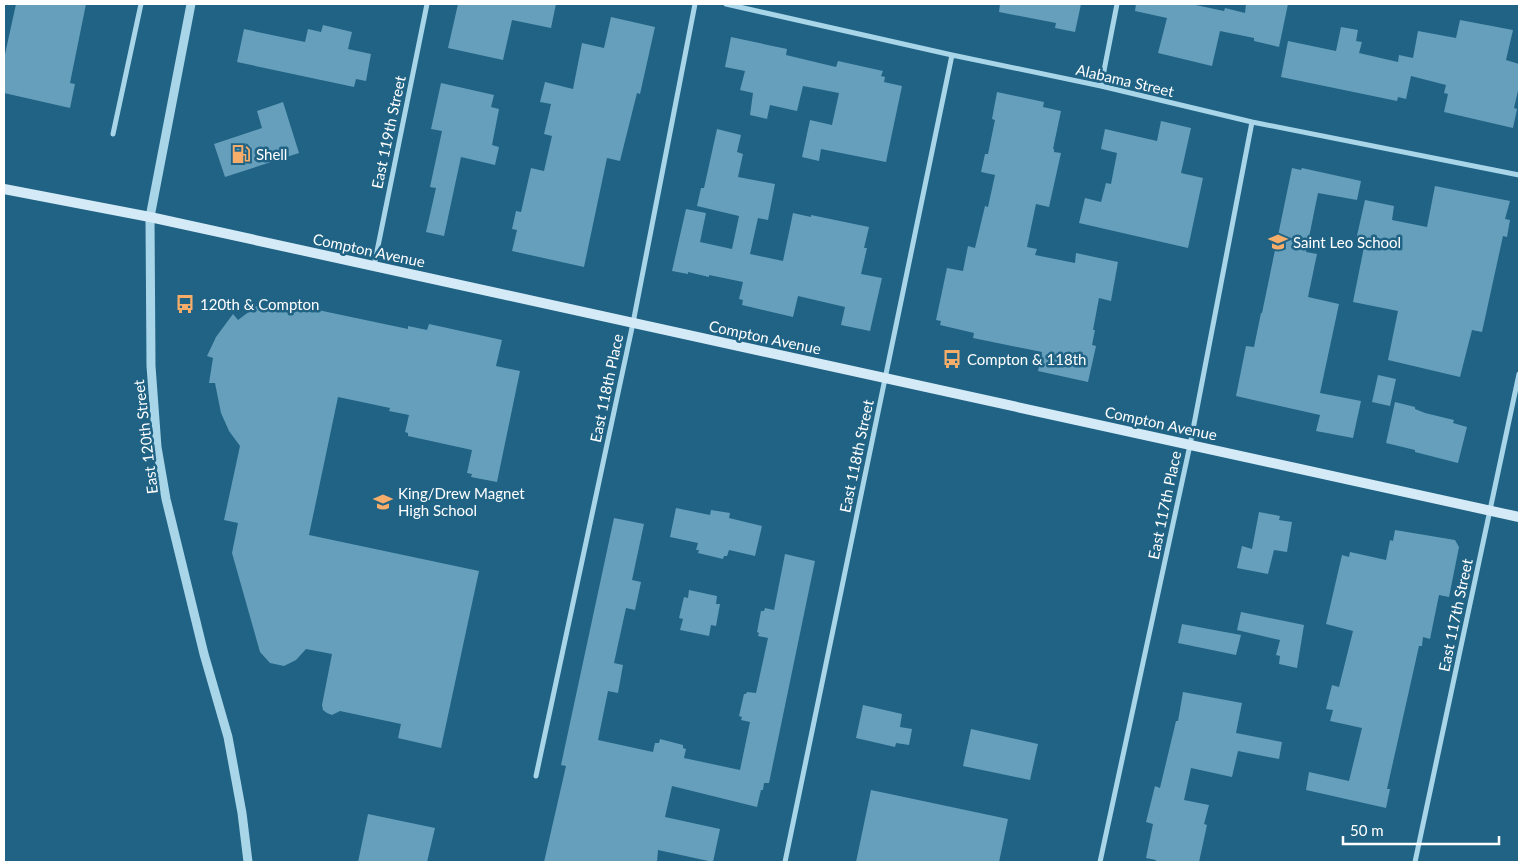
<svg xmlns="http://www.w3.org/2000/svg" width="1523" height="866" font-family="Lato,sans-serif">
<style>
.building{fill:#669fbb}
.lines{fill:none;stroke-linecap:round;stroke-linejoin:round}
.minor{stroke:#a9d5e9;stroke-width:5}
.tertiary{stroke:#a9d5e9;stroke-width:9}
.secondary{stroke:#d4ebf7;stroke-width:10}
.labels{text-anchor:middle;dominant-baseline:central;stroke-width:5;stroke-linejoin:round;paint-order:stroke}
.street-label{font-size:15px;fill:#fff;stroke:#206385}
.poi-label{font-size:15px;fill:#fff;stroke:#206385;text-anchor:start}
</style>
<rect width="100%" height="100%" fill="#206385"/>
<path class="building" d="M16,4H86L70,83L75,84L70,108L4,93V59Z
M458,4H556L551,28L512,20L503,60L448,48Z
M1000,4H1081L1075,32L1055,28L1056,23L999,12Z
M1136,4H1191L1224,11L1225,8L1245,13L1246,4H1288L1279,47L1254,41V38L1220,31L1212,66L1158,53L1167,18L1135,11Z
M611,17L655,27L640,94L637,93L620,161L607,158L584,267L512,251L517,230L512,229L516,211L521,212L531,168L544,171L552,136L544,134L551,104L540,102L545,82L573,89L582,43L604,48Z
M1460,20L1513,30L1506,60L1519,64V86L1514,108L1517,109L1513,128L1444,112L1448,94L1444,93L1446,85L1411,76L1406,99L1398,97L1397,101L1281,77L1288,41L1336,51L1341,27L1358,30L1356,41L1362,42L1359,53L1398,62L1399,55L1413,58L1418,31L1456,38Z
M323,25L352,32L348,49L371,54L366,81L356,79L354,87L237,62L244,29L305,42L308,29L321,32Z
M731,37L787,49L786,55L836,67L838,61L883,71L881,76L885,77L884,82L902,86L886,162L821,149L819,161L802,157L810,120L832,125L839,93L803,86L797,111L770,105L767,119L750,115L753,93L740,90L745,71L725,67Z
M441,83L494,95L491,107L499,109L492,145L499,147L495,165L461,157L444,236L426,232L436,188L430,187L442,131L431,129Z
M997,92L1044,102L1043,107L1061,111L1053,149H1054V152L1061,153L1049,207L1036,204L1027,247L1037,249L1035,255L1075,263L1076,253L1118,262L1111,301L1099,298L1093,330H1095L1092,345L1096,346L1088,382L1038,371L1042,352L973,338L974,333L940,325L941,321L936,320L947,268L963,271L968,246L975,248L985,206L988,207L995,175L981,172L985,154H988L995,120L992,119Z
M283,102L299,153L225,177L214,144L262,128L257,111Z
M1161,121L1191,128L1181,173L1203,178L1188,248L1079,223L1085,198L1101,202L1106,183L1111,184L1117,153L1101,149L1105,129L1157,141Z
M717,129L741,135L737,152L743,154L738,177L775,184L768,220L758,218L750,254L783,261L793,213L811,217V215L869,227L864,248H867L861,274L882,278L870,331L841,325L845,307L798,296L793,317L742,305L743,300L739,299L743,282L709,275V277L688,272V274L672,271L686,209L706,213L700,242L732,249L739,216L697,206L701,188H704Z
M1292,168L1301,170L1302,168L1361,181L1357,200L1318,193L1306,252L1317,254L1308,297L1339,304L1320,393L1361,401L1353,438L1316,431L1320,415L1236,396L1246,346L1254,347L1261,313H1262Z
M1435,186L1510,201L1505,219L1510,220L1507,237L1503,236L1482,332L1472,330L1460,377L1388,360L1398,311L1353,302L1365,242L1356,240L1365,200L1394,206L1392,220L1427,227Z
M299,301L319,304L318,310L408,329V326L427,330L429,324L502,340L496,366L520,371L497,482L471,477L472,474L467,473L472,450L408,436V433L405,432L409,415L389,411L390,408L338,397L309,535L479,571L441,748L398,738L401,724L340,711L332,715L327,713L323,710L322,705L332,654L306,649L296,660L284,666L270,663L260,652L232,553L238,523L224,520L240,446L229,431L221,413L215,383H209L213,358L207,356L216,337L233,314L238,320L258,305L261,310L279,304Z
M1378,375L1396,379L1390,406L1372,402Z
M1395,402L1415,407V409L1425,413L1454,420L1453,423L1467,427L1458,463L1415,452V450L1386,443Z
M676,508L710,515L711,510L730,513L729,518L762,526L755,556L729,550L727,556H724L723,559L698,553L699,550H696L698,543L670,537Z
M1259,512L1280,516L1279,520L1292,522L1287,552L1274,550L1268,574L1237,568L1242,546L1252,549Z
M614,518L644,524L632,580L641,582L635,610L626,608L614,663L623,665L618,693L608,691L598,740L653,752L655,743H659L660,739L683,745V748L686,749L684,758L740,770L750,722L741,720L742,717L739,716L744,694H746L747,692L756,693L768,638L758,636L759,633L757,632L761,611H764L765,608L774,610L785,554L815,561L769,783H764L763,790H761L757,807L672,786L665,817L720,829L713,862L658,850L657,862H544L566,766L561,765Z
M1395,530L1455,540L1459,547L1449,597L1439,595L1430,639L1423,637L1422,646H1419L1387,789H1390L1386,808L1306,790L1309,772L1349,781L1362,728L1330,721L1333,710L1326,709L1332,685L1339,687L1353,631L1326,624L1342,555L1349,557L1350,552L1386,560L1390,540L1393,541Z
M689,590L717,596L716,604H720L716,626L711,625L709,636L680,630L683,619L679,618L684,597L688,598Z
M1241,612L1304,625L1297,668L1279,664L1280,656L1276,655L1280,640L1237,630Z
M1182,624L1241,635L1236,655L1178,643Z
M1183,692L1242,703L1236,733L1282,742L1279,759L1238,751L1232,777L1191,768L1184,800L1209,805L1204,824L1207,825L1199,862H1155L1156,860L1146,858L1153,824L1146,822L1155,786L1160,788L1176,721H1178Z
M863,705L902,714L900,727L912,729L909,745L896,743L895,747L856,738Z
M971,729L1038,744L1030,780L963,766Z
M871,790L1008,819L999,862H856Z
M368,814L435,828L427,862H358Z"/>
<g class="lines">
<path class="minor" d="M726,4L952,55L1101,86L1252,122L1519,175
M1101,86L1117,4
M113,134L141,4
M374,266L427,4
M536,776L633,323L695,4
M785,862L952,55
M1100,862L1190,445L1252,122
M1415,862L1519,374"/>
<path class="tertiary" d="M191,4L150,217L151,366L157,447L166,499L204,654L228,737L242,813L248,862"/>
<path class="secondary" d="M4,189L150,217L1519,517"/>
</g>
<defs>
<g id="fuel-bare" transform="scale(1.5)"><path d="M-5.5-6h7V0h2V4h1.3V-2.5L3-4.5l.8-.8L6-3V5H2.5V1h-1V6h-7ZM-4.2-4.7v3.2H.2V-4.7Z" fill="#f7ad6a" stroke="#206385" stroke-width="2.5" paint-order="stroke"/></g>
<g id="school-bare" transform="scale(1.5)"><path d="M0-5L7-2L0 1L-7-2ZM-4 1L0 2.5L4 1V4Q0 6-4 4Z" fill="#f7ad6a" stroke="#206385" stroke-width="2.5" paint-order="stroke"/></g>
<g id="bus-bare" transform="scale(1.5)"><path d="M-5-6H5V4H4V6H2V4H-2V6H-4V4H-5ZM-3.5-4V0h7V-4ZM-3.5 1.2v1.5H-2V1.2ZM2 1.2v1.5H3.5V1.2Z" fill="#f7ad6a" stroke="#206385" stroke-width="2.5" paint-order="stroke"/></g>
</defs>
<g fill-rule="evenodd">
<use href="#fuel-bare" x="241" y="154"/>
<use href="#school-bare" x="1278" y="242"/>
<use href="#bus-bare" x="185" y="304"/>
<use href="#bus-bare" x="952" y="359"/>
<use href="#school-bare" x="383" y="502"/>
</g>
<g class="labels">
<g class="street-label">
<text transform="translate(1125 80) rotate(13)">Alabama Street</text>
<text transform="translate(388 132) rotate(-78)">East 119th Street</text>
<text transform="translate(369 250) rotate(12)">Compton Avenue</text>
<text transform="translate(765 337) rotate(12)">Compton Avenue</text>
<text transform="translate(606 388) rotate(-78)">East 118th Place</text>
<text transform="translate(1161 423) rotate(12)">Compton Avenue</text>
<text transform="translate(145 437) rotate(-97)">East 120th Street</text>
<text transform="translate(856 456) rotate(-78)">East 118th Street</text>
<text transform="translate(1164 505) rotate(-78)">East 117th Place</text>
<text transform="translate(1455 615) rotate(-78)">East 117th Street</text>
</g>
<g class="poi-label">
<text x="256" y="154">Shell</text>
<text x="1293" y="242">Saint Leo School</text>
<text x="200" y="304">120th &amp; Compton</text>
<text x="967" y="359">Compton &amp; 118th</text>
<text x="398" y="493">King/Drew Magnet<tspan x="398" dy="17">High School</tspan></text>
</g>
</g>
<rect width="1523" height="866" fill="none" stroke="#ffffff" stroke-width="10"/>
<path d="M1343 836v8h156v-8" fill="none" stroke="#ffffff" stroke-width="2.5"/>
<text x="1350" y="836" font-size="15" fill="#ffffff" stroke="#206385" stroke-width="4" paint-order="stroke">50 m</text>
</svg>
